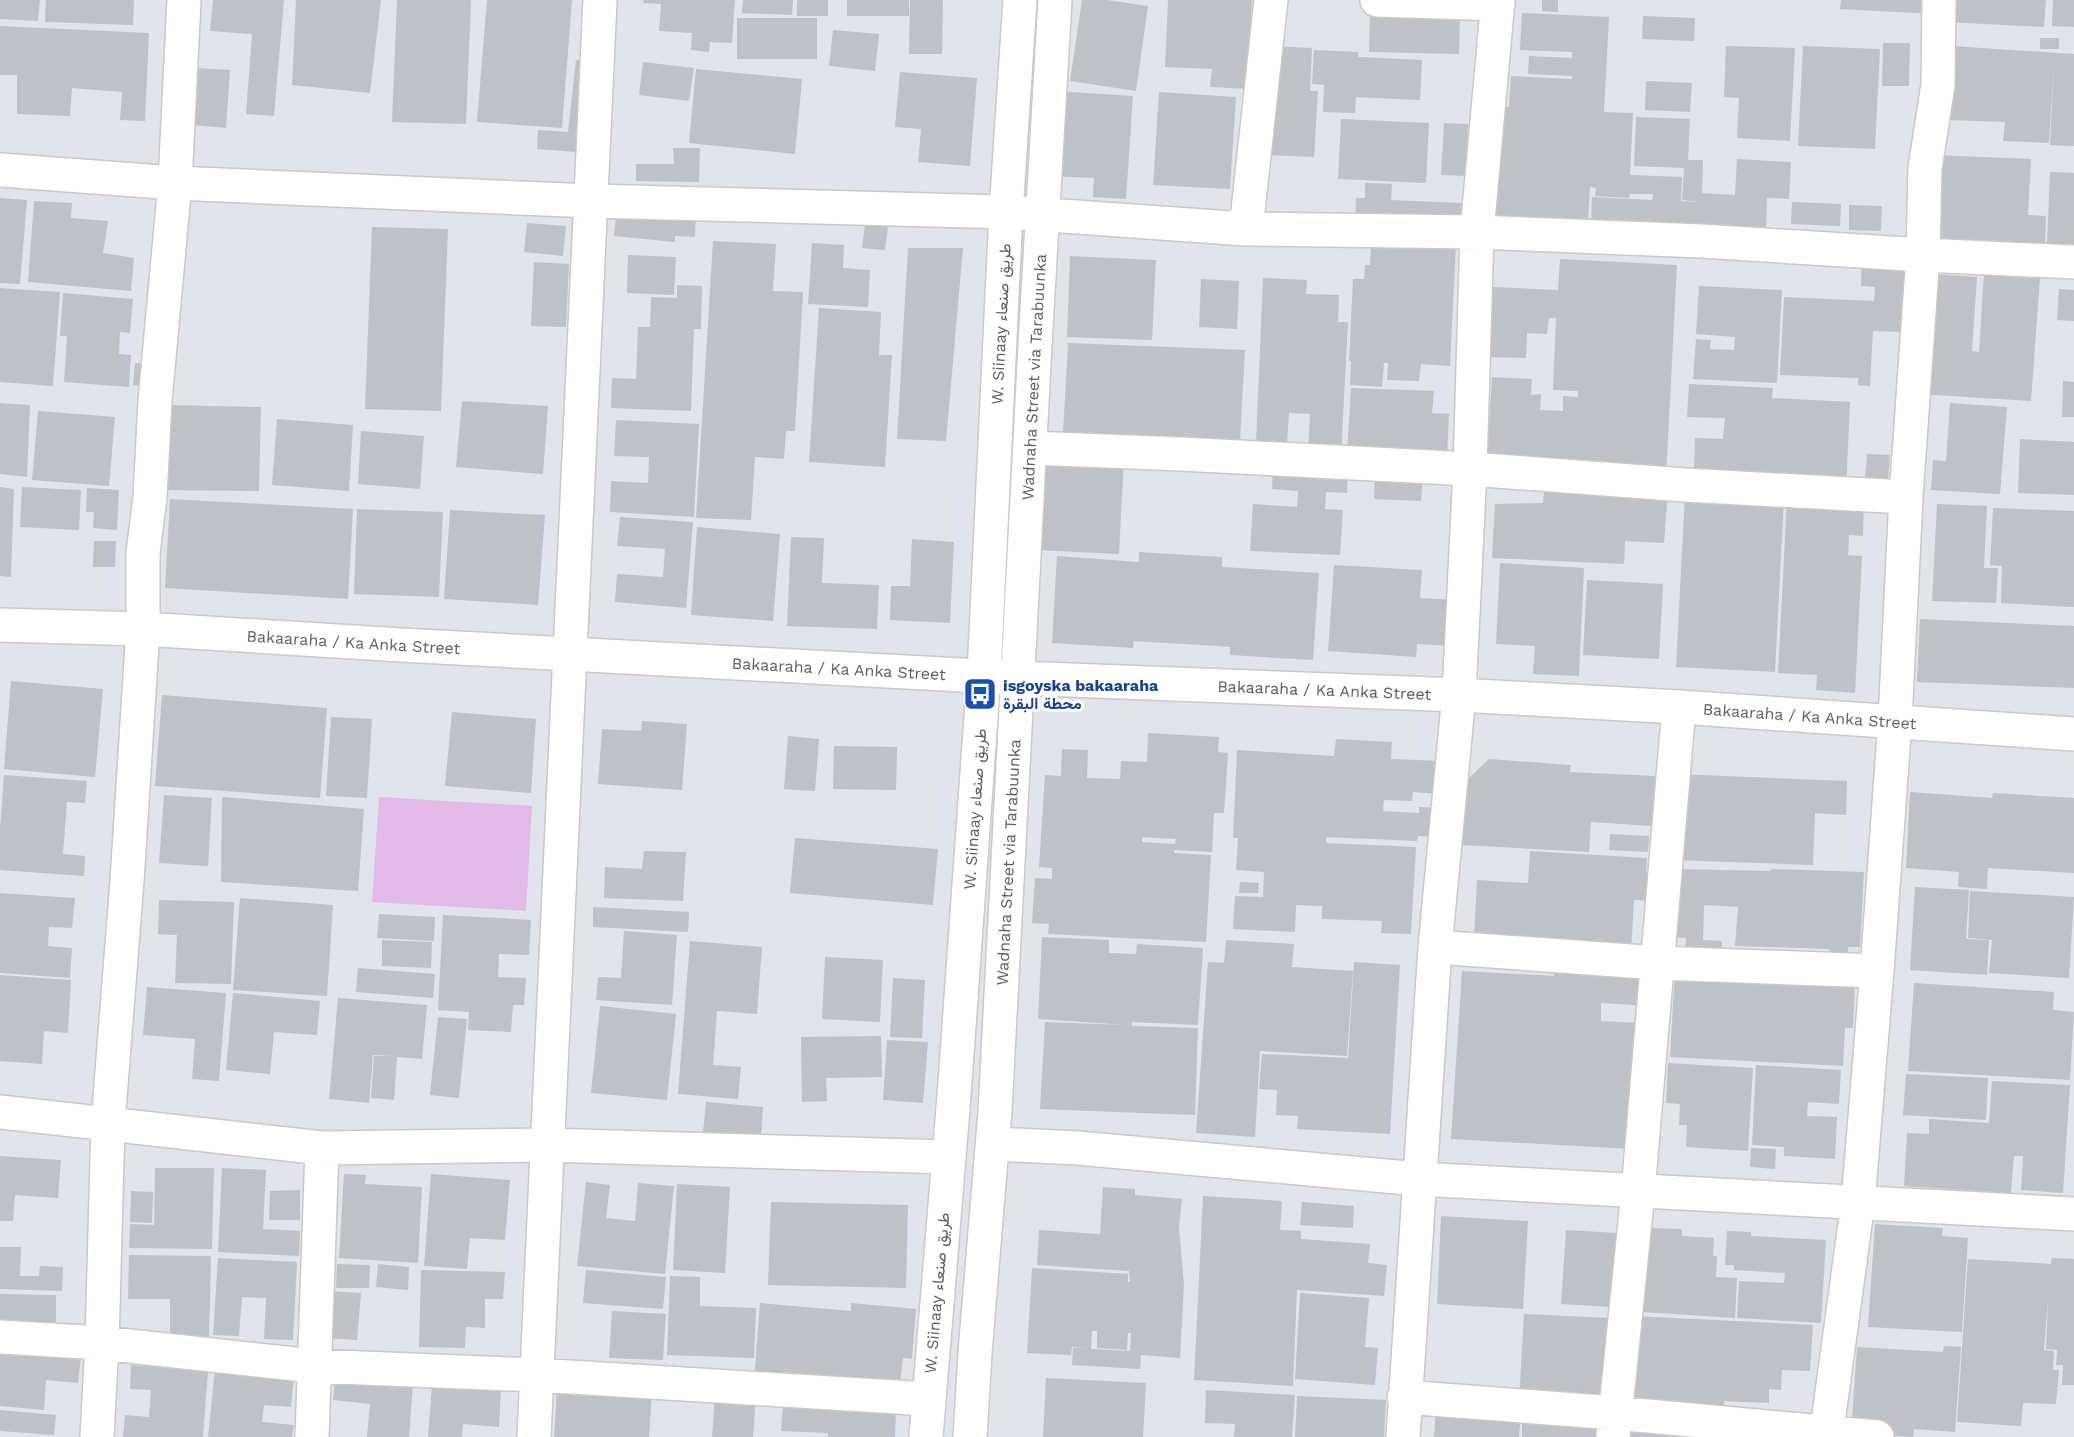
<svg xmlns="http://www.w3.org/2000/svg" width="2074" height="1437" font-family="'Work Sans',Vazirmatn,sans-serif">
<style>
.green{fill:#e2bae7}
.building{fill:#bdc1c8;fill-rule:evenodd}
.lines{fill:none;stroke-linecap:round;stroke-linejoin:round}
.street-casing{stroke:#ccc8c4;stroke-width:36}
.secondary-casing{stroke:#cec9c4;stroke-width:36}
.street{stroke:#fff;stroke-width:33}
.secondary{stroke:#fff;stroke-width:33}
.labels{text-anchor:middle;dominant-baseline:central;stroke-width:6;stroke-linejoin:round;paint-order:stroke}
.street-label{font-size:16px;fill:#625d59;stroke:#fff}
.transit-label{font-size:16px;font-weight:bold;fill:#164399;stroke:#fff;text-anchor:start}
</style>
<rect width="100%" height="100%" fill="#e0e4ed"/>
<path class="green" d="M379,797L532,806L526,911L372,902Z"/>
<path class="building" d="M0,0H40L38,21L0,19Z
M46,0H134L133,25L45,22Z
M213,0H284L274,116L246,114L252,34L210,31Z
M296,0H381L370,93L292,85Z
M397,0H471L466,124L392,122Z
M487,0H572L562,128L477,122Z
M644,0H735L732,43L710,42L709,52L691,50L692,33L659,31L661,4L643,3Z
M743,0H793L792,15L742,13Z
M797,0H828V16H797Z
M847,0H909V16H847Z
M910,0H943L942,54H909Z
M1082,0H1107L1148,6L1136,91L1070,81Z
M1168,0H1252L1248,89L1210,87L1212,69L1165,67Z
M1542,0H1558V12L1542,11Z
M1841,0H1934L1933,14L1840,9Z
M1946,0H2046L2044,27L1945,22Z
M2053,0H2074V27L2052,26Z
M1370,12L1460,14L1459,54L1369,52Z
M1522,13L1609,17L1604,112L1633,113L1630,175L1682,177L1681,201L1702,202L1682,200L1684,168L1634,166L1636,117L1690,119L1688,160H1703L1702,193L1735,195L1737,159L1791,162L1789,199L1767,198L1766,229L1591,225L1592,197L1652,200L1653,194H1630L1629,198L1595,196L1596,188L1590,187L1588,223L1486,219L1492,106L1509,107L1511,76L1572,79V76L1528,74L1529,56L1572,58V52L1520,50Z
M1643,16L1695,18L1694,41L1642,39Z
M737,18H817V59H737Z
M0,26L149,33L145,121L120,120L122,92L72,88L70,116L17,114V75H0Z
M833,30L879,34L875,71L829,66Z
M2040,38H2059V49H2040Z
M1883,43H1910L1909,86H1882Z
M1272,46L1312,48L1310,91H1318L1314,157L1266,155Z
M1726,46L1795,48L1790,141L1737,138L1739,98L1724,97Z
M1803,46L1880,49L1875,149L1798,146Z
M1952,46L2074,54V146L2050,145L2054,62L2049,143L2003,141L2005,122L1948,120Z
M1314,50L1358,52V57L1422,60L1420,100L1356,97L1355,113L1323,112L1324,85L1312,84Z
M576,60L597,62L588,153L537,149L538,130L568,132Z
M643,62L694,68L689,101L639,95Z
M197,68L230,70L226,128L192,125Z
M696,69L802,79L795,154L689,143Z
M900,72L977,78L970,166L918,162L921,129L895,127Z
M1646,81L1692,83L1690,112L1645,110Z
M1055,91L1133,96L1126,199L1093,197L1094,178L1050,176Z
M1159,92L1236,97L1230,189L1153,185Z
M1341,119L1429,123L1426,183L1338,179Z
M1444,123L1468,124L1466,176L1441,175Z
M673,148H700L699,182L636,181V164H674Z
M1935,155L2031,159L2028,215L2046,216L2045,244L1931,239Z
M2050,172L2074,173V246L2047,245Z
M1365,183L1392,184L1391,200L1462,203L1460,229L1355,224L1356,198H1365Z
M0,198L27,200L20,284L0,283Z
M34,201L72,203L71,218L108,221L103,253L134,258L131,291L28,282Z
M1792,202L1841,204L1840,226L1791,224Z
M1849,205L1882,206L1881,231L1849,230Z
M617,208L696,214L695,237L675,236V242L614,236Z
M527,223L566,226L563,256L524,252Z
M865,224L888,227L885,250L862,248Z
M372,227L448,229L441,411L365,409Z
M1371,240L1456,244L1450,366L1421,364L1419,381L1387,380L1388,363H1384L1382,387L1350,385L1351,361H1349L1353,279H1364L1365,265H1370Z
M713,241L776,244L773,291L803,292L795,431H786L784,459L755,457L751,520L696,518Z
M812,243L844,245L843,268L870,270L868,307L808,304Z
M908,248H963L946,441L897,439Z
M628,255L676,257L674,295L627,293Z
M1070,256L1156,260L1152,340L1067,337Z
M1560,259L1677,265L1666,478L1487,461L1492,377L1532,379L1531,395L1541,394L1540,410L1563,411V396L1578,397V391L1553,390L1556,318H1549L1547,334L1527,333L1526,358L1489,357L1493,287L1558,290Z
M1862,259L1905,261L1901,332L1873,331L1870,386L1858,385V378L1780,375L1784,297L1874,301L1875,287L1861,286Z
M534,262L569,264L566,327L531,326Z
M1928,274L1977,277L1972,351L1979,352L1984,274L2040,278L2031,401L1920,394Z
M1263,278L1307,280L1306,294L1339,295L1338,322H1348L1341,456L1308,455L1310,414L1289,413L1287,444L1256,443Z
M1201,279L1239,281L1237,329L1199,327Z
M677,285L702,286L701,329H694L691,411L611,408L612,378L636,379L638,327H650L651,297L677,298Z
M1699,286L1782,290L1777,383L1693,379L1696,339L1711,340L1710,349L1734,350L1735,337L1696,334Z
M0,288L60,292L53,386L0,382Z
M2059,289L2074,290V321L2057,320Z
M63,293L133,299L130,333L120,332L119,354L131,355L129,387L64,382L67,336H60Z
M819,308L881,312L879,355H892L885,467L809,462Z
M1068,343L1245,350L1240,441L1063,433Z
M135,363L151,364L149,386L133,385Z
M2063,381L2074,382V417H2062Z
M1689,384L1773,388L1772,398L1850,402L1846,491L1694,469L1695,438L1723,439L1725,418L1687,417Z
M1351,388L1434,391L1432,413L1449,414L1447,458L1347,453Z
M462,401L548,406L543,474L456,467Z
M0,403L30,405L27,477L0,474Z
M1950,403L2007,407L2000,494L1931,490L1933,460L1946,461Z
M168,405L261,407L259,491L165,490Z
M38,411L115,417L109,486L32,480Z
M277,419L353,425L349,491L272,485Z
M616,420L699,424L694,517L610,512L611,481L648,483L649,457L614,456Z
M361,431L424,436L420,489L358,484Z
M2020,439L2074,442V495L2018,493Z
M1042,454L1124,458L1119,554L1036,550Z
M1867,454L1890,455L1888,480L1865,479Z
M1273,468L1348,472L1347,493L1326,492L1325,509L1343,510L1340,555L1250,551L1253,504L1297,507L1298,491L1272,489Z
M1375,472L1423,474L1421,501L1374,499Z
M1545,481L1668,488L1664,543L1625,541L1624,564L1492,558L1495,504L1543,503Z
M0,487L14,489L11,577L0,576Z
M22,487L81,490L79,530L20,527Z
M87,488L119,490L117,530L93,528L94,512H86Z
M1685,494L1784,499L1775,672L1676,667Z
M170,499L353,509L348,599L165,588Z
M1787,499L1864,502L1863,536L1849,535L1848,555L1862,556L1855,693L1816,690L1817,675L1778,673Z
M1937,504L1987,506L1984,568H1998L1996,603L1932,601Z
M1993,508L2074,511V607L2001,603L2002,566L1990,565Z
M357,509L443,512L439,597L354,594Z
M450,510L545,515L538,605L444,599Z
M620,517L693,522L686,608L615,602L617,574L663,577L665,549L617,546Z
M697,527L780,534L773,621L691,615Z
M791,537L824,538L822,583L879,585L877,629L787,626Z
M912,539L954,542L950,623L890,620L891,586H910Z
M94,541H116L115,567H93Z
M1139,552L1222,557V567L1319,573L1313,660L1230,655V647L1217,646L1134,641L1133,648L1052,643L1057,556L1139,562Z
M1500,563L1584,568L1579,676L1533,674L1535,646L1496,644Z
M1334,565L1422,570L1420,598L1454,600L1451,646L1417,644L1416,657L1328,651Z
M1587,580L1663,584L1659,659L1583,655Z
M1920,619L2074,626V688L1917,682Z
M11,681L103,689L95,777L4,769Z
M162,695L327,708L320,798L155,786Z
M452,712L536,719L531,793L445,786Z
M331,717L372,719L367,798L326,796Z
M642,721L687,724L682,790L598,784L602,729L641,731Z
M1148,733L1219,737L1218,752L1228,753L1224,813H1214L1212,852L1174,850V853L1211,855L1206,942L1048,934L1049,924L1032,923L1035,878L1052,879V868L1039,867L1045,775L1061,776L1062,749L1088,750L1087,778L1120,779L1121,761L1147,762ZM1142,837L1176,839L1175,844L1142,842Z
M788,736L819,739L815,791L784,789Z
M1336,739L1392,742L1391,759L1442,761L1440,794L1413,792L1412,801L1384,800L1383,811L1419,813V807L1442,808L1440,837L1418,836L1417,841L1326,837V843L1416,847L1411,934L1381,933L1382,921L1322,919V906L1296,905L1295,932L1233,929L1235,896L1263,897L1264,872L1236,870L1238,838H1233L1237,750L1334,756Z
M834,746L897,747L896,790L833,789Z
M1489,759L1571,765L1570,772L1655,776L1652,826L1591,822L1589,852L1462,845L1469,778Z
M1677,774L1847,781L1846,815L1815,813L1813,865L1673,860Z
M4,775L87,781L85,803L67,802L63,854L85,856L84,876L0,870V829Z
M1910,792L1992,798L1993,793L2074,798V873L1988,868L1987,889L1958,887L1959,872L1906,868Z
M164,795L212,798L208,866L159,863Z
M222,797L364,809L358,891L221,882Z
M1610,834L1649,836L1648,852L1609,850Z
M795,838L938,849L933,905L790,893Z
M644,851L686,852L683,901L604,898L605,867L642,869Z
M1530,851L1647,858L1646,872L1660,873L1659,901L1634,900L1631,953L1562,950V939L1474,935L1477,880L1528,883Z
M1670,869L1771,871V869L1864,872L1860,947H1848V956L1829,955V949L1735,946L1738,907L1704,905L1703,940L1722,941L1721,959L1685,958L1686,938L1666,937Z
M1240,882L1259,883L1258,893H1239Z
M1915,887L1969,890L1966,939L1989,940L1987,975L1910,970Z
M1970,891L2074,897L2069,978L1989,973L1992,940L1968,938Z
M0,893L75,898L72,928L49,927L48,946L72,948L70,978L0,973Z
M240,898L333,905L327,996L233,990Z
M159,900L234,902L231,984L175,983L177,935L158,934Z
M593,907L689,912L688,932L593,927Z
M379,914L435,917L434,941L377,938Z
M443,915L531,920L529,955L499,954L498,977L526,978L524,1005H513L511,1032L468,1030L469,1012L438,1010Z
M624,931L677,935L672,1005L596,1000L598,977L621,978Z
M1042,937L1109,940V953L1136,954L1137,944L1203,948L1198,1025L1132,1022V1026L1198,1028L1195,1115L1040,1109L1045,1022L1127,1025L1038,1019Z
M382,940L432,942L431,968L382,966Z
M1226,940L1294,944L1292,967L1353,971L1347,1056L1260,1051L1255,1137L1196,1133L1208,962L1224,963Z
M690,941L762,947L757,1014L717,1011L713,1065L741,1067L738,1099L678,1094Z
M825,957L883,960L880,1022L822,1019Z
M1354,962L1400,965L1390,1134L1297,1129L1298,1116L1276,1115L1277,1090L1259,1089L1262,1054L1348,1058Z
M1555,963L1651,967L1648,1006L1601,1003V1021L1637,1023L1631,1149L1451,1139L1462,971L1554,976Z
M358,968L435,974L433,998L356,992Z
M1675,970L1855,980L1853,1028H1845L1843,1066L1670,1057Z
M0,975L71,980L68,1033L44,1031L42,1064L0,1061Z
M893,978L925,980L922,1038L890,1037Z
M1914,983L2054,992L2053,1010L2074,1012L2070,1080L1908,1071Z
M147,987L226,993L219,1081L192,1079L195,1039L143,1035Z
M233,993L320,1001L317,1035L274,1032L270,1074L226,1070Z
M338,998L427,1005L422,1059L397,1057L394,1100L371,1098L374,1056H392L373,1055L369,1103L329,1099Z
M600,1006L676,1014L667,1100L591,1093Z
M438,1017L467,1019L459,1098L430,1095Z
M881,1036L882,1077L826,1078L827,1101L802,1102L801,1037Z
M887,1040L928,1042L923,1103L883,1100Z
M1668,1063L1753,1068L1748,1151L1686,1147L1687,1125H1679L1680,1104L1666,1103Z
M1756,1065L1841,1070L1839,1104L1808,1102L1807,1116L1837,1117L1835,1159L1784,1156V1147L1752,1145Z
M1906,1074L1988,1078L1986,1120L1903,1115Z
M1992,1081L2070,1085L2063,1193L2021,1190L2023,1156H2014L2011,1193L1904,1186L1907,1133L1929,1134V1119L1989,1123Z
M706,1102L763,1107L761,1138L703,1133Z
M1751,1148L1776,1149L1775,1169L1750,1167Z
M0,1156L61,1160L58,1198L15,1195L13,1221H0Z
M155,1168H214L212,1249L129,1248L130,1224L154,1225Z
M222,1168L266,1170L263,1229L300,1231L299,1256L218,1252Z
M344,1174L366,1175L365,1184L422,1187L418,1263L339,1258Z
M431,1174L510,1180L505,1240L470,1238L467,1269L424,1266Z
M586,1182L610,1185L606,1218L635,1221L638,1183L674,1186L665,1274L577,1266Z
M677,1184L730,1187L725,1273L673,1270Z
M1103,1187L1135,1189V1195L1182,1199L1179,1227L1184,1285L1180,1358L1141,1355L1140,1369L1072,1365L1073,1348H1086L1072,1347L1071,1355L1027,1353L1032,1268L1128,1274V1282H1130L1129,1271L1037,1265L1039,1230L1100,1234ZM1092,1331H1097V1348L1127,1350L1128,1333H1131L1130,1351L1091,1349Z
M300,1190V1220H269L270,1191Z
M131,1191L153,1192L152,1223L130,1222Z
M1203,1196L1282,1201L1280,1230L1301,1231V1239L1370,1244L1368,1263L1387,1265L1384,1296L1297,1290L1293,1386L1194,1380Z
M771,1202L908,1205L906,1288L768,1285Z
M1302,1202L1354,1206L1353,1228L1300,1225Z
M1441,1216L1528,1221L1523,1309L1437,1304Z
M1875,1224L1943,1228L1942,1236L1968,1238L1962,1332L1868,1327Z
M1647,1228L1682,1229V1236L1714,1238L1713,1256H1717L1716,1277L1737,1278L1735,1318L1642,1312Z
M1566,1230L1617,1233L1612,1307L1561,1304Z
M1727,1231L1751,1232V1236L1826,1240L1821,1323L1737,1318L1739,1281L1784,1283L1785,1273L1734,1270V1265H1725Z
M0,1247H21L20,1276H39L40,1266L63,1267L62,1291L0,1289Z
M129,1255L211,1256L209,1338L170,1337V1299H128Z
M218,1258L297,1262L293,1340L264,1339L266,1298L242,1297L239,1336L213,1335Z
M2052,1258L2074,1259V1385H2062L2063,1365H2056L2057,1350L2046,1349L2048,1299L2044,1350L2054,1351L2053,1370H2059L2056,1404L2023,1403L2021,1426L1957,1422L1968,1259L2051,1264Z
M337,1264L370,1265L369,1288H336Z
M378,1264L409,1267L408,1290L376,1287Z
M421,1270L505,1272L503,1299H485V1328L466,1327L465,1348L419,1347Z
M586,1270L666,1277L663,1309L583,1303Z
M670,1276L700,1277V1306L756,1308L754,1358L667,1355Z
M329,1291L361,1293L357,1340L325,1338Z
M1300,1293L1369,1298L1365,1347L1378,1348L1375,1385L1295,1379Z
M0,1294L56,1295V1324H0Z
M760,1303L851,1311V1303L916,1309L912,1359L903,1358L900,1385L754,1381Z
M612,1311L666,1314L663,1360L609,1358Z
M1524,1314L1610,1318L1605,1407L1519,1401Z
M1634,1316L1813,1325L1810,1371L1782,1370L1781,1390L1769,1389V1403L1724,1401L1723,1415L1629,1410Z
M1944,1346L1961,1347L1955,1432L1914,1429L1913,1437L1851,1433L1857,1347L1943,1352Z
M0,1349L81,1355L78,1383L46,1380L44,1410L0,1406Z
M131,1365L208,1371L203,1437H123L125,1415L149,1417L151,1390L130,1389Z
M215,1369L294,1377L291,1407L264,1405L262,1422L294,1425L292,1437H208Z
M1046,1378L1146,1383L1143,1437H1043Z
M335,1379L413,1385L409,1437H367L370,1404L333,1400Z
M432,1385L501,1389L499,1427L463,1424L462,1437H428Z
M557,1388L652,1392L649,1437H554Z
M1206,1390L1295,1395L1292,1437H1234L1235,1424L1205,1423Z
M715,1393L756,1396L753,1437H712Z
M1297,1396L1386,1400L1384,1437H1295Z
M783,1405L896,1411L895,1437H828V1433L781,1431Z
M1436,1409L1521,1413L1519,1437H1434Z
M0,1410L56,1415L54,1435L0,1431Z
M1522,1420L1611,1425L1610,1437H1522Z
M1619,1427L1701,1437H1619Z"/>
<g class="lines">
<g class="street-casing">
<path id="street" d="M1377,0L1498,4
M0,170L175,183L591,201L1006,212L1246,229L1477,232L1701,241L1923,255L2074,262
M1246,229L1271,0
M1030,448L1181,454L1470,469L1685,485L1906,497
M1435,947L1658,963L1877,971
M0,1112L322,1148L547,1145L949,1157
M993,1144L1078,1148L1419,1179L2074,1214
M0,1337L102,1343L313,1366L537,1375L928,1399
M1404,1397L1615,1413L1877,1437
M97,1437L102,1343L108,1123L127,881L143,629V553L150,497L155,401L175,183L184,0
M312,1437L322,1148
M534,1437L600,0
M1403,1437L1435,947L1459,695L1470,469L1477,232L1498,0
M1613,1437L1638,1192L1679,707
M1826,1437L1858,1202L1877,971L1895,721L1906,497L1923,255L1925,168L1938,85L1939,0"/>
</g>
<g class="secondary-casing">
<g id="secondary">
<path id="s1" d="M0,625L143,629L401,645L1018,678L1459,695L1679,707L2074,734"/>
<path d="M926,1437L954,1096L984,675L1006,212L1020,0"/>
<path id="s2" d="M970,1437L975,1353L995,1111L1035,345L1055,0"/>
</g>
</g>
<use href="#street" class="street"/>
<use href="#secondary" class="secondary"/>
</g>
<defs>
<g id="bus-square" transform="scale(1.725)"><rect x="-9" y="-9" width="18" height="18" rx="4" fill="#1a4fb4" stroke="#fff"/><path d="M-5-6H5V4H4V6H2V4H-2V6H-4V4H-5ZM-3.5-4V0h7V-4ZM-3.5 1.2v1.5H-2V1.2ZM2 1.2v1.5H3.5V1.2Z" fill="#fff"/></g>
</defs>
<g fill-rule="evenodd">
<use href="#bus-square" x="980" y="694"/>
</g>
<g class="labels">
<g class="street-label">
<text transform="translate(1001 324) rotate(-87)">W. Siinaay طريق صنعاء</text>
<text stroke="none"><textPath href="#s2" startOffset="1062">Wadnaha Street via Tarabuunka</textPath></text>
<text stroke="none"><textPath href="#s1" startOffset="354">Bakaaraha / Ka Anka Street</textPath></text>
<text stroke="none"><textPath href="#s1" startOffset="840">Bakaaraha / Ka Anka Street</textPath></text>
<text stroke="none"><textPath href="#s1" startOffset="1326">Bakaaraha / Ka Anka Street</textPath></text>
<text stroke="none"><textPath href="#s1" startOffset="1812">Bakaaraha / Ka Anka Street</textPath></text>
<text transform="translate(975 809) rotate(-86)">W. Siinaay طريق صنعاء</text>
<text stroke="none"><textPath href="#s2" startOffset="576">Wadnaha Street via Tarabuunka</textPath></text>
<text transform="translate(937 1293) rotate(-85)">W. Siinaay طريق صنعاء</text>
</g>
<g class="transit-label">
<text x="1003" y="685">isgoyska bakaaraha<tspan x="1003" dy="18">محطة البقرة</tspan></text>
</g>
</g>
</svg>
